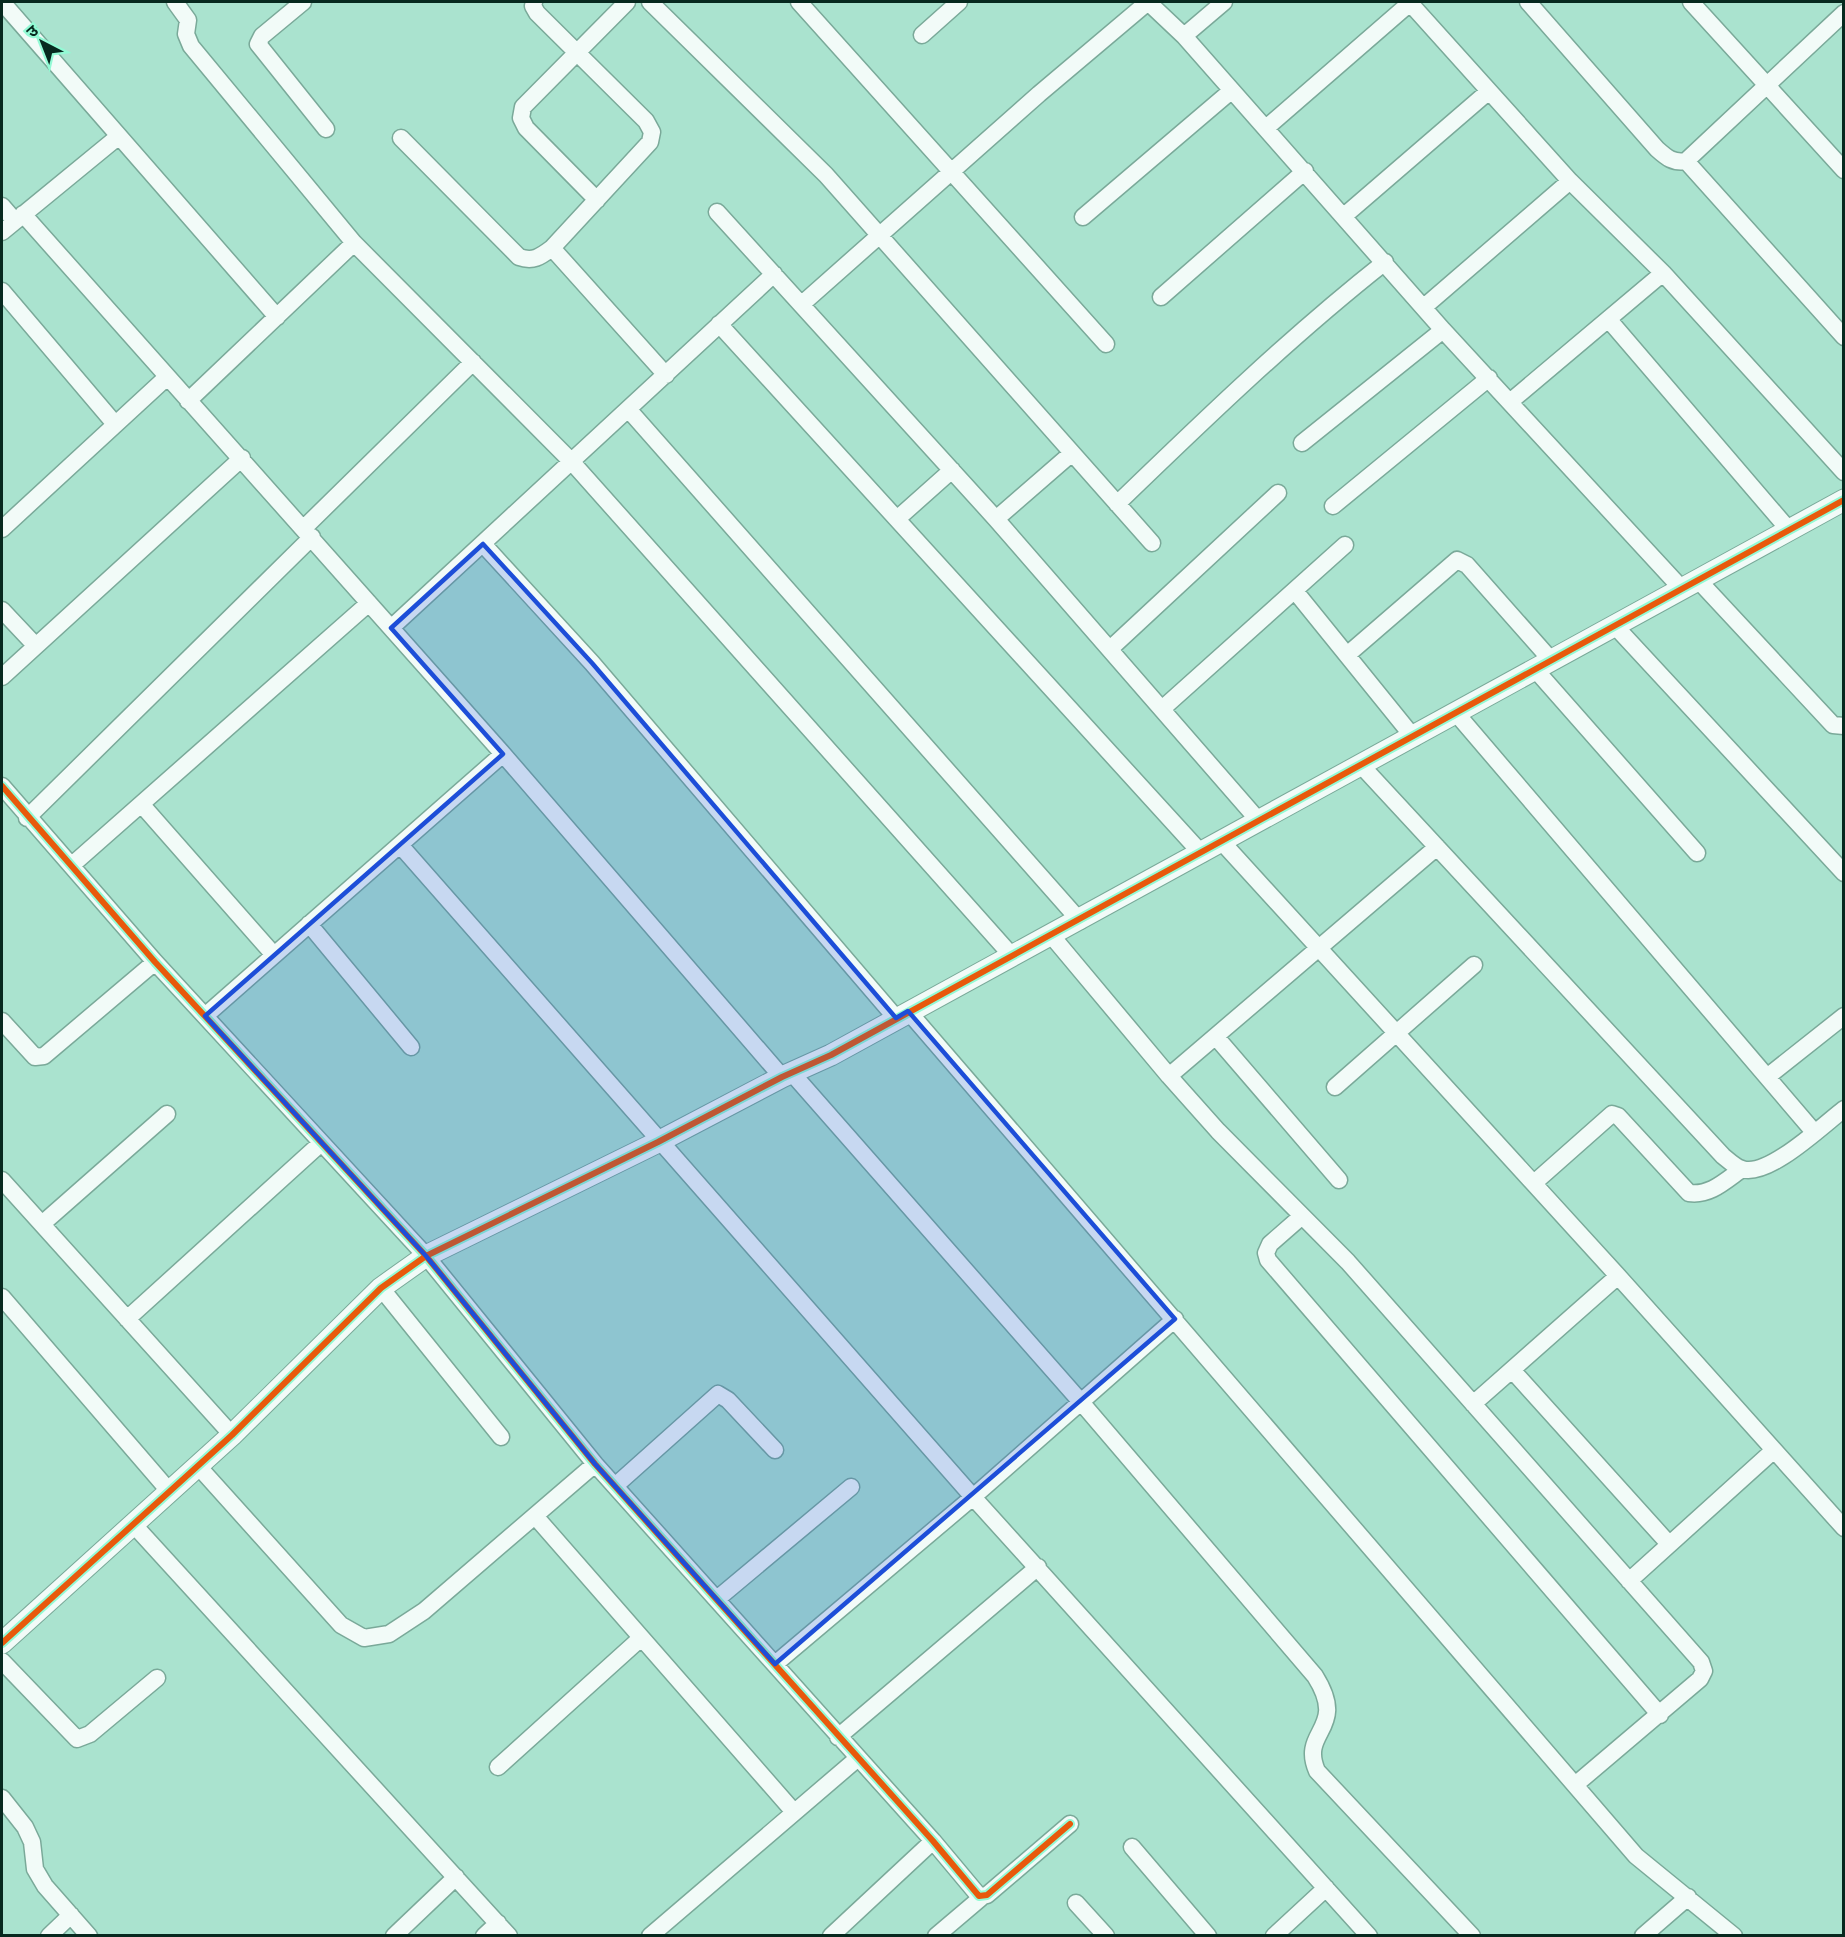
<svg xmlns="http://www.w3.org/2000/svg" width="1845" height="1937" font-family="'Varela Round','Noto Sans Devanagari',sans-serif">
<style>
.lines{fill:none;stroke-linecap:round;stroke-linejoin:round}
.minor-casing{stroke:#7aa999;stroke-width:19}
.tertiary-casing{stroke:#7aa999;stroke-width:23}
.minor{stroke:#f2fbf8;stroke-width:16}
.tertiary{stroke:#f2fbf8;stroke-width:21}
.cycleway-casing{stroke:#93fad5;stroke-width:10}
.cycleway{stroke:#e8590c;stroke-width:6}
.marked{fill:#1d4ed8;fill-opacity:0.2;stroke:#1d4ed8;stroke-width:4.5;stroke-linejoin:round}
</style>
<rect width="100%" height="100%" fill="#aae3cf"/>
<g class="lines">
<g class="minor-casing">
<path id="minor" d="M2,2L277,317
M175,2L188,20L186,34L191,46L354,243L571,461L1012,956
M303,2L262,36L258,44L326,129
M534,2L533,6L537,13L646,121L652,132L650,142L552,248
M650,2L826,175L1152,543
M799,2L1106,344
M1148,2L1184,36L1443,330L1682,589
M1409,2L1570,181L1663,273L1844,472
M1528,2L1657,149C1667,158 1673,163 1686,161L1844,337
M1691,2L1844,170
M922,35L959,2
M1184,36L1224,2
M1266,128L1410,3
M401,138L519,257C533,262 540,257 552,248L666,375
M1686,161L1844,13
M597,200L526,128L521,118L523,107L627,2
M2,206L15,221
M717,212L996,519L1259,821
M23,214L503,754L782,1077
M1344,216L1489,91
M1083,217L1231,91
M2,232L119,136
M2,291L115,424
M1161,297L1305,171
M802,304L1039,94L1148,2
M1424,307L1570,181
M1609,320L1789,530
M719,324L1202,854
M188,401L354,243
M1511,401L1663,273
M628,409L1080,921
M1302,443L1443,330
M1117,504C1204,420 1290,337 1385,262
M1333,506L1489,378
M897,519L952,470
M996,519L1072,453
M304,528L473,362
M2,529L167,377
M483,544L592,663L896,1018
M1699,581L1833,725L1844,726
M1295,591L1414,738
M2,610L35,645
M1616,627L1844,873
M391,628L774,274
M1110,649L1278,493
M1347,655L1457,560L1467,565L1551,660
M1534,668L1697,853
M2,677L242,458
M1162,709L1345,545
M1456,713L1814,1132
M1360,764L1723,1156C1728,1160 1735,1167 1742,1169C1768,1178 1823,1125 1844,1109
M2,786L155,962L426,1256L595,1464L933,1841L979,1896L987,1895L1070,1824
M142,805L274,955
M27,818L312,537
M1222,842L1618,1276L1844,1528
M400,845L973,1497L1369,1936
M72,865L369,603
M309,924L411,1047
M1051,935L1169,1076L1218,1131L1348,1262L1701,1662L1704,1671L1700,1679L1575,1785
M908,1011L1636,1856L1734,1936
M205,1016L503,754
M2,1021L35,1057L44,1056L155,962
M1216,1037L1339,1180
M791,1072L1081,1402L1315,1676C1349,1730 1299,1730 1317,1771L1472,1936
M1169,1076L1437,847
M1767,1077L1844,1016
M1335,1087L1474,965
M2,1180L232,1435
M1534,1183L1612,1114L1618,1116L1689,1193C1710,1196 1725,1181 1742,1169
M1302,1216L1270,1244L1266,1253L1268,1260L1660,1715
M42,1224L167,1114
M381,1288L501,1437
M2,1297L170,1492
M127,1319L320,1144
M1512,1370L1669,1544
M1473,1404L1618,1276
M198,1466L341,1625L364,1638L389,1634L424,1611L595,1464
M615,1486L718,1394L728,1400L775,1450
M535,1516L794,1812
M134,1525L509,1936
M1629,1581L1774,1450
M717,1599L851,1487
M2,1661L77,1739L90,1734L157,1678
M775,1664L973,1497L1175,1319
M838,1737L1038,1567
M498,1767L641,1638
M2,1798L25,1827L32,1842L35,1869L45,1886L89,1936
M1132,1847L1208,1936
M1076,1903L1106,1936
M49,1936L71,1915
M394,1936L456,1877
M484,1936L498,1923
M650,1936L858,1758
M831,1936L933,1841
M936,1936L982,1897
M1274,1936L1326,1888
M1643,1936L1688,1897"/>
</g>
<g class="tertiary-casing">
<path id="tertiary" d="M2,1643L232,1435L381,1288L426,1256L658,1142L782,1077L831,1055L1844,500"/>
</g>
<use href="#minor" class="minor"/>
<use href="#tertiary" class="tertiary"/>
<g class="cycleway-casing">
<path id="cycleway" d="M2,786L155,962L426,1256L595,1464L933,1841L979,1896L987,1895L1070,1824
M2,1643L232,1435L381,1288L426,1256L658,1142L782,1077L831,1055L1844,500"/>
</g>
<use href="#cycleway" class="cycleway"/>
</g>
<path class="marked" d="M483,544L592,663L896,1018L908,1011L1175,1319L775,1664L595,1464L426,1256L205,1016L503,754L391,628Z"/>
<rect width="1845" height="1937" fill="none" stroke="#07291f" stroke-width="6"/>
<g transform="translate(42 42) rotate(318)" stroke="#93fad5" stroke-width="4.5" paint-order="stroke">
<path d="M0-4.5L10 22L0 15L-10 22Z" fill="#07291f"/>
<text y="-9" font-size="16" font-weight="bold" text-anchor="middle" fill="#07291f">उ</text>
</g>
</svg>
